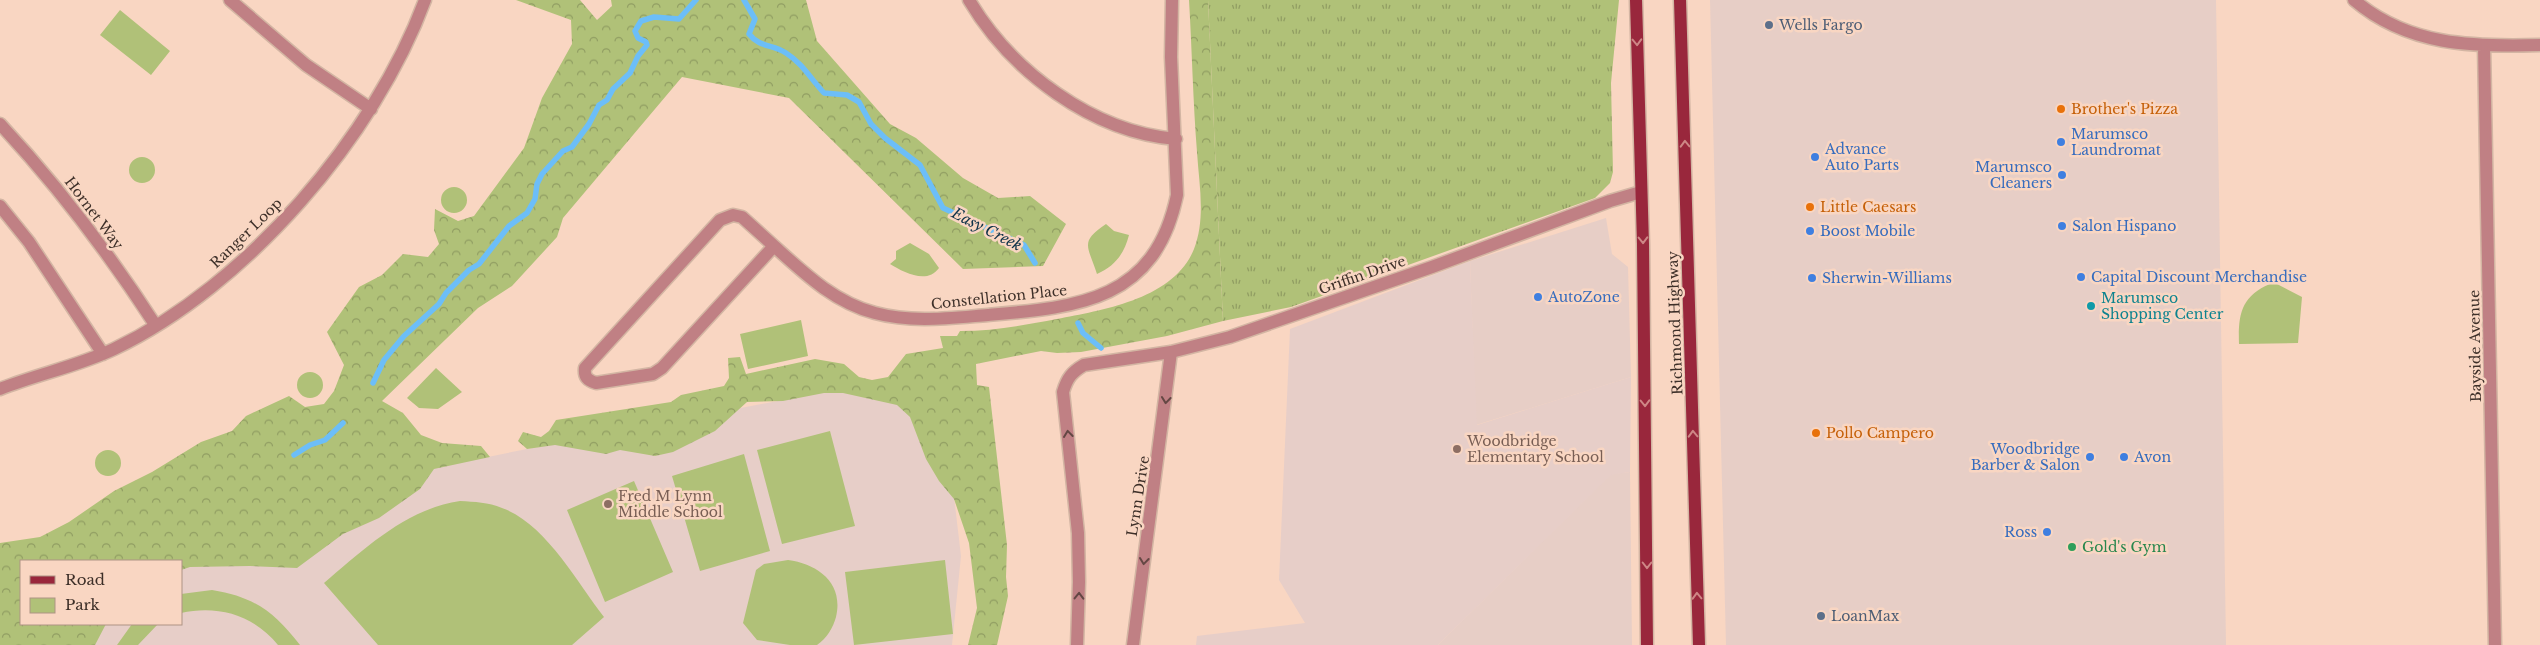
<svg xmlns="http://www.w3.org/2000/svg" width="2540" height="645" font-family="'Libre Baskerville',serif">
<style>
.commercial{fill:#e7cec6}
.education{fill:#e7cec8}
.grass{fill:url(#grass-tufts)}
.forest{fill:url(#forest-crowns)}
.park{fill:#b0c178}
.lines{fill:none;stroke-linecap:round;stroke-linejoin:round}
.stream{stroke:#6cbef8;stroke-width:5.5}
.minor-casing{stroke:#d3b5a3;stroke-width:15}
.major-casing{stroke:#d3b5a3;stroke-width:15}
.minor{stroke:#c08084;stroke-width:12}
.major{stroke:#99273c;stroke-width:12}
.oneway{stroke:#ce8786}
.oneway2{stroke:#644744}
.service-dot{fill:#5c6f8a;stroke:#f9d6c2;stroke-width:2}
.food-dot{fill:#e8710a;stroke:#f9d6c2;stroke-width:2}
.shop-dot{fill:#3f7fe0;stroke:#f9d6c2;stroke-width:2}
.culture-dot{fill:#0f9aa8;stroke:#f9d6c2;stroke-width:2}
.education-dot{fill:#8d6e63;stroke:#f9d6c2;stroke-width:2}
.leisure-dot{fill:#2e9e5b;stroke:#f9d6c2;stroke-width:2}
.labels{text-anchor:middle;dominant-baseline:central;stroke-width:5;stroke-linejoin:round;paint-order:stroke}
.service-label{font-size:14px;fill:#4e5e75;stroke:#f9d6c2;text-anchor:start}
.food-label{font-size:14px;fill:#c56008;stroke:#f9d6c2;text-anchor:start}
.shop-label{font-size:14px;fill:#366cbe;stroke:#f9d6c2;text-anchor:start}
.street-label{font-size:14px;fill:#3d2f28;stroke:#f9d6c2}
.culture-label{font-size:14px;fill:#0d838f;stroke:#f9d6c2;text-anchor:start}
.education-label{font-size:14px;fill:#785e54;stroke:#f9d6c2;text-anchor:start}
.leisure-label{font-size:14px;fill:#27864d;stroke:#f9d6c2;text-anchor:start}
.water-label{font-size:15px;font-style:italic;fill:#0e3249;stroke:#f9d6c2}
</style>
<defs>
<pattern id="grass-tufts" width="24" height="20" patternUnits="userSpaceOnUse" patternTransform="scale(1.25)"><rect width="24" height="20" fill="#b0c178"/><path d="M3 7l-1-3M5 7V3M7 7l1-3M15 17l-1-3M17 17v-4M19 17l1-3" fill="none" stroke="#909d62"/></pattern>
<pattern id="forest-crowns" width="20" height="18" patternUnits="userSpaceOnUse" patternTransform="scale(1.25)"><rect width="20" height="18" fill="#b0c178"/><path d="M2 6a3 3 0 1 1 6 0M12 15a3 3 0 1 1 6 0" fill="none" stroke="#909d62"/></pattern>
</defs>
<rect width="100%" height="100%" fill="#f9d6c2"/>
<path class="commercial" d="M1710,0H2216L2226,645H1726Z
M1606,218L1612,254L1628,267L1631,377L1476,425L1470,261Z
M1630,472L1632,645H1438L1611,474Z"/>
<path class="education" d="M1470,261L1477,425L1631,377L1630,472L1611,475L1438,645H1196L1197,636L1305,623L1279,580L1290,329Z
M939,370L961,556L952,645H54L61,624H181V561L90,538L527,449Z"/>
<path class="grass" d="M1208,0H1619L1611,83L1613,172L1610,183L1595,198L1291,307L1223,321Z"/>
<path class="forest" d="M516,0H580L597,20L612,6L611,0H806L817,41L890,124L916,138L963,178L998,198L1030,196L1066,224L1043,266L963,269L789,98L682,77L563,218L557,237L512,286L478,308L382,401L403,413L421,435L442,443L481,446L490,457L434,469L420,489L379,518L343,534L297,568L250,566L190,567L181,570V561H21V624H106L95,645H0V543L40,537L69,522L114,491L152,472L201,442L232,431L246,416L289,396L305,407L324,404L334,391L344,365L327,332L359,287L382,275L403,254L428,257L439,244L434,230L435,209L458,221L474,216L524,148L542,98L572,44L571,20Z
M1189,0H1208L1223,321L1167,336L1081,352L1057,353L1041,351L976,364L977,385L989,387L1007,545L1006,577L1008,596L997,645H968L977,608L969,543L954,499L939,481L926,459L910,417L897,405L843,393H824L783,401L747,402L715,431L673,452L655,456L620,450L606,454L555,445L527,449L518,441L523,432L541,437L549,431L556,420L671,402L681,395L724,386L729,378L728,358L740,357L746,374L815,359L844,364L859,377L872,380L888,377L906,354L943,348L940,336H957L960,331C994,331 1024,325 1057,319C1103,310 1174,299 1194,249C1206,218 1199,184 1197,152C1193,101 1192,51 1189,0Z"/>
<path class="park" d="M120,10L170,51L151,75L100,35Z
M129 170a13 13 0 1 1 26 0a13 13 0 1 1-26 0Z
M441 200a13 13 0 1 1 26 0a13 13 0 1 1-26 0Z
M1106,224L1114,231L1129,235C1124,254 1115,266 1097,274C1088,246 1079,242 1106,224Z
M910,243L929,254L939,268C927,285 903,272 890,264L896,259V251Z
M2270,284H2277L2302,297L2298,343L2239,344C2238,315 2241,296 2270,284Z
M801,320L808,356L748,369L740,334Z
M436,368L462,392L438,409L419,408L407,398Z
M297 385a13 13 0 1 1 26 0a13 13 0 1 1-26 0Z
M830,431L855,526L782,544L757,450Z
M95 463a13 13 0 1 1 26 0a13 13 0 1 1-26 0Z
M744,454L770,551L700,571L672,476Z
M634,481L673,572L605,602L567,510Z
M460,501C475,502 488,502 502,508C545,523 577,582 604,617L572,645H378L324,583C364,549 406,509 460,501Z
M788,560C818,564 844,583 836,617C833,628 827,638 817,645H790L757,640L743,623L756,570L764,564Z
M945,560L953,634L854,645L845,572Z
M212,590C255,597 274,612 300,645H278C254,615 218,605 181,613V594Z
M132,624H158L138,645H117Z"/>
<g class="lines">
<path class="stream" d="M744,0L755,19L749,34C760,48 773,44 786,53C802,63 811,79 824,93L847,95L859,102L871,124L885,138L920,165L943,208L1024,245L1035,263
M1078,323L1083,333L1101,348
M373,383L384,360L404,336L439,304L446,293L469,270L479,264L509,226L527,213L535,199L537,184L542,174L563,151L572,147L589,124L599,105L607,100L613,89L630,73L638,56L647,45L646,42L638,38L635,31L641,21L654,17L679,19L696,0
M294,455L310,445L325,440L343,423"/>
<g class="minor-casing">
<path id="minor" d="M230,0L306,65L371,109
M969,0C1011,71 1092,132 1176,139
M2354,0C2408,46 2473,47 2540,45
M2484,46L2495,645
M0,124C59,187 110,255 156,326
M0,206L29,242L103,354
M733,215L742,217L774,246L662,368L653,374L596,383C587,380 584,377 585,368L720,220Z
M774,246C805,274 834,302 875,313C912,323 950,318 988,315C1079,307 1155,301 1177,195L1171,57L1172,0
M0,389C38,374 78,366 114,349C246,286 375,136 425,0
M1077,645L1079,582L1078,533L1063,392C1067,378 1072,372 1084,365L1171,352L1230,337L1432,267L1610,201L1641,192
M1133,645L1171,352"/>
</g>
<g class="major-casing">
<path id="major" d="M1636,0L1643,244L1647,645
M1680,0L1699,645"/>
</g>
<use href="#minor" class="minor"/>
<use href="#major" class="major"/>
</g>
<defs><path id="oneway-chevron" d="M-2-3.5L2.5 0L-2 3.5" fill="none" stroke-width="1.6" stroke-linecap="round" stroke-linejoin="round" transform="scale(1.25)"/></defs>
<g class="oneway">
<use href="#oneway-chevron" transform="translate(1637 42) rotate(88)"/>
<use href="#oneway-chevron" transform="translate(1685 144) rotate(-92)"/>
<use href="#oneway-chevron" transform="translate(1643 240) rotate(89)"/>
<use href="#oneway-chevron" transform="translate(1645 403) rotate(89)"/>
<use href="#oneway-chevron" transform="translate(1693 434) rotate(-92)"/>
<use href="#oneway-chevron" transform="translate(1647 565) rotate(90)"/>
<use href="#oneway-chevron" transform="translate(1697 596) rotate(-92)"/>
</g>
<g class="oneway2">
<use href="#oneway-chevron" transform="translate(1166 400) rotate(96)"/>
<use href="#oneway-chevron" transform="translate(1068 434) rotate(-97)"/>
<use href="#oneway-chevron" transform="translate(1144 561) rotate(97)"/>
<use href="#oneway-chevron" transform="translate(1079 596) rotate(-89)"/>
</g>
<g class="service-dot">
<circle cx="1769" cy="25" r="5"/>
<circle cx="1821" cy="616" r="5"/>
</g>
<g class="food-dot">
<circle cx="2061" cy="109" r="5"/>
<circle cx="1810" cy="207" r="5"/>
<circle cx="1816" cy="433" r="5"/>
</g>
<g class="shop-dot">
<circle cx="2061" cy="142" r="5"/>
<circle cx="1815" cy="157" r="5"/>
<circle cx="2062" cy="175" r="5"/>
<circle cx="2062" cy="226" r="5"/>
<circle cx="1810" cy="231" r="5"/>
<circle cx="2081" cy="277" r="5"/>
<circle cx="1812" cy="278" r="5"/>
<circle cx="1538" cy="297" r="5"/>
<circle cx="2090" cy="457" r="5"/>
<circle cx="2124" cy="457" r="5"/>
<circle cx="2047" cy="532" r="5"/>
</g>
<circle class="culture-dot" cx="2091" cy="306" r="5"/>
<g class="education-dot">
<circle cx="1457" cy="449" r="5"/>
<circle cx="608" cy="504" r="5"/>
</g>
<circle class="leisure-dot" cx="2072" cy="547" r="5"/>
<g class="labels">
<g class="service-label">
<text x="1779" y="25">Wells Fargo</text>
<text x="1831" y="616">LoanMax</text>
</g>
<g class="food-label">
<text x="2071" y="109">Brother's Pizza</text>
<text x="1820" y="207">Little Caesars</text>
<text x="1826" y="433">Pollo Campero</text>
</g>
<g class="shop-label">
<text x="2071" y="134">Marumsco<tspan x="2071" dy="16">Laundromat</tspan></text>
<text x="1825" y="149">Advance<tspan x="1825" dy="16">Auto Parts</tspan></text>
<text x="2052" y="167" text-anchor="end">Marumsco<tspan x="2052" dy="16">Cleaners</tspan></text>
<text x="2072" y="226">Salon Hispano</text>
<text x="1820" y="231">Boost Mobile</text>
<text x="2091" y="277">Capital Discount Merchandise</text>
<text x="1822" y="278">Sherwin-Williams</text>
<text x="1548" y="297">AutoZone</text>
<text x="2080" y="449" text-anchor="end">Woodbridge<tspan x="2080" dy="16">Barber &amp; Salon</tspan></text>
<text x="2134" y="457">Avon</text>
<text x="2037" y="532" text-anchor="end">Ross</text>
</g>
<g class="street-label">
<text transform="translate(94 213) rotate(53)">Hornet Way</text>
<text transform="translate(246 233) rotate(-44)">Ranger Loop</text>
<text transform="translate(1362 275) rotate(-19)">Griffin Drive</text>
<text transform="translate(999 297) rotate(-6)">Constellation Place</text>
<text transform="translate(1675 323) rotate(-92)">Richmond Highway</text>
<text transform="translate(2475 346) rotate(-91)">Bayside Avenue</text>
<text transform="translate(1138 496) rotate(-81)">Lynn Drive</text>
</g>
<g class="culture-label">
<text x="2101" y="298">Marumsco<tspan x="2101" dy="16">Shopping Center</tspan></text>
</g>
<g class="education-label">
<text x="1467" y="441">Woodbridge<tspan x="1467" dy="16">Elementary School</tspan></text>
<text x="618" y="496">Fred M Lynn<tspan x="618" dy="16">Middle School</tspan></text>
</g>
<g class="leisure-label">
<text x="2082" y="547">Gold's Gym</text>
</g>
<g class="water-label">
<text transform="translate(987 229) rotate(27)">Easy Creek</text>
</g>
</g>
<rect x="20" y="560" width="162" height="65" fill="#f9d6c2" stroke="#ae9384"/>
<rect x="30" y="576" width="25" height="8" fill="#99273c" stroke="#ae9384"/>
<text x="65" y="585" font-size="15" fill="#3d2f28">Road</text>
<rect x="30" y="598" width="25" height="15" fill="#b0c178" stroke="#ae9384"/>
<text x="65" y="610" font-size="15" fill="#3d2f28">Park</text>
</svg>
